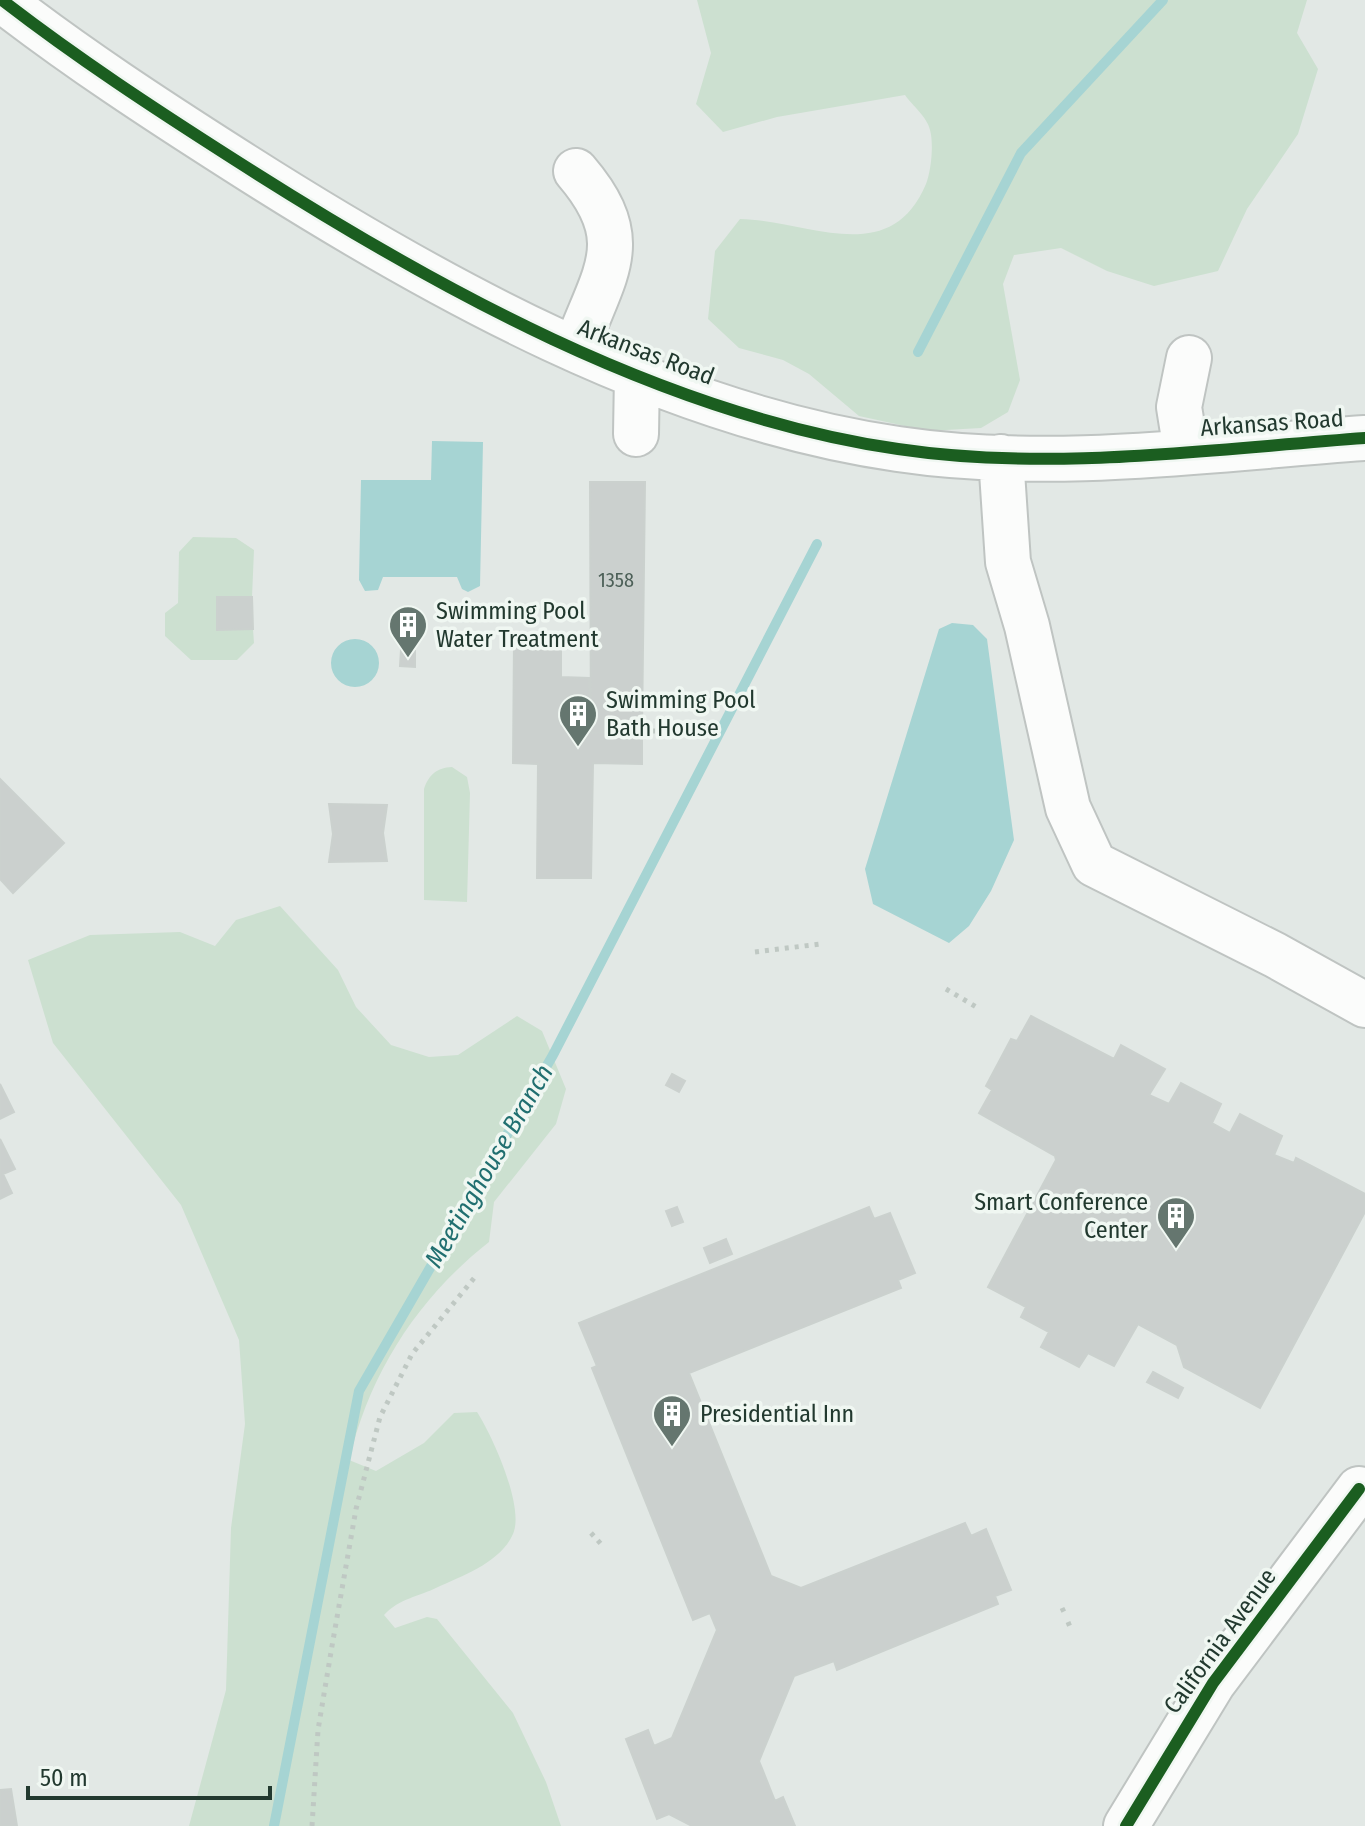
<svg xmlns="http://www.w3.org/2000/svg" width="1365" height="1826" font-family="'Fira Sans Condensed',sans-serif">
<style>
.green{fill:#cce0d0}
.water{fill:#a6d4d3}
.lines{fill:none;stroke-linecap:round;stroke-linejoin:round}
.stream{stroke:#a6d4d3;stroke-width:10}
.building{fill:#cbd0ce;stroke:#cbd1ce;stroke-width:2}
.minor-casing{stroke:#bfc4c2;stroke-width:48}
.path{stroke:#bfc8c3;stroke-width:5;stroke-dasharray:4 6;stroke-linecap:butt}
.minor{stroke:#fbfcfb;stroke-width:44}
.cycleway-casing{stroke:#f0f7f2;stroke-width:17}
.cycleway{stroke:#1b5e20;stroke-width:12}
.labels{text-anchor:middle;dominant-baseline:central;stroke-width:7;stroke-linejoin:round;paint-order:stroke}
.number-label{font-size:20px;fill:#4d6058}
.street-label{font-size:24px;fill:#22392f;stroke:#f0f7f2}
.poi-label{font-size:24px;fill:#22392f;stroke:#f0f7f2;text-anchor:start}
.water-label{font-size:26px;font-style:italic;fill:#216f70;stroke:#f0f7f2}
</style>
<rect width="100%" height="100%" fill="#e2e8e5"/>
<path class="green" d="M697,0H1307L1297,33L1318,69L1298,134L1247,209L1218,271L1154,286L1107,271L1061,248L1014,255L1003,284L1020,380L1008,412L981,428L928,431L859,416L809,374L783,360L739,348L708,319L715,251L740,219C806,220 890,270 926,184C931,171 934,145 930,130C928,118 912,105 905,95L777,117L723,132L696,104L711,53Z
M193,537L236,538L254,550L252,597L217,598L218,630L253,629L254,643L237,660H191L165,636V613L178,603L179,552Z
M452,767L467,777L470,793L467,902L424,900V789C429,774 437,768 452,767Z
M280,906L338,970L356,1007L391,1045L429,1057L458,1055L517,1016L542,1031L566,1089L556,1124L494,1202L489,1242C418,1298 370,1372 349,1460L376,1471L424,1443L454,1413L477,1412C492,1435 525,1507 513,1534C501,1562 463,1576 438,1587C418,1597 400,1598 384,1615L395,1628L427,1617L437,1619L513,1713L546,1782L561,1826H189L226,1690L231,1528L245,1424L239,1340L181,1205L53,1043L28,960L90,935L180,932L215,946L236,920Z"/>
<path class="water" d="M432,441L483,442L480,586L468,592L462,589L457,577H383L378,590L365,591L359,580L361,480H431Z
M952,623L973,625L987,639L1014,840L991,891L969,926L949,943L873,904L865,869L939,629Z
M331 663a24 24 0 1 1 48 0a24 24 0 1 1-48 0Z"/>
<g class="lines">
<path class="stream" d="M918,352L1021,153L1163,0
M274,1826L359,1391L553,1055L817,544"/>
</g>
<path class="building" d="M590,482H645L642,730L591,733Z
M217,597H252L253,629L217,630Z
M514,642H561V677L589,678L591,733L642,730V764L593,763L591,878H537L538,764L513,763Z
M401,650L415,651V667L400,666Z
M0,779L64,843L13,893L0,879Z
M329,804L387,805L383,833L387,861L329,862L333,834Z
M1031,1016L1114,1059L1121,1045L1165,1069L1149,1095L1169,1104L1181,1083L1221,1104L1212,1123L1230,1133L1240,1114L1282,1136L1274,1155L1294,1163L1296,1158L1365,1194V1212L1260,1408L1184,1367L1177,1345L1138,1324L1114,1366L1088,1353L1079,1367L1041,1347L1049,1332L1021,1317L1026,1307L988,1287L1056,1160L1055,1156L979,1113L992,1090L986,1086L1011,1039L1017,1041Z
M672,1074L685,1081L679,1092L666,1085Z
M0,1084L14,1112L0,1119Z
M0,1139L15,1169L3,1174L12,1193L0,1199Z
M677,1207L683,1222L672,1226L666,1211Z
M869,1207L874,1219L890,1213L915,1273L898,1280L901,1288L689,1373L771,1576L801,1588L965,1523L971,1536L986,1529L1011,1590L995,1596L998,1604L837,1670L834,1661L794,1676L759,1761L775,1801L783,1797L795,1826H692L669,1814L657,1819L626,1739L648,1730L654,1746L672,1738L717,1630L710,1613L693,1620L592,1368L597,1366L579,1323Z
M726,1239L732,1254L710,1263L704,1248Z
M1153,1372L1183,1388L1178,1398L1147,1382Z
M11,1789L17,1826H0V1790Z"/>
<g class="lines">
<g class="minor-casing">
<path id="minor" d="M2,0C77,58 155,109 235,160C432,286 663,415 898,449C1052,472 1211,449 1365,438
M576,171C636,241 604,272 576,348
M636,434L637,374
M1186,451L1179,407L1189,358
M1001,457L1008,562L1027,626L1068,808L1094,864L1275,955L1365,1005
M1126,1826L1213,1683L1359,1489"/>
</g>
<path class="path" d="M651,731H660
M669,731H676
M755,952L820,944
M946,989L978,1008
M591,1533L602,1545
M1062,1608L1064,1612
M1068,1622L1070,1627
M312,1826L318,1730L332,1646L356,1509L380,1417L412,1354L475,1277"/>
<use href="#minor" class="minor"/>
<g class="cycleway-casing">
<path id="cycleway" d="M2,0C77,58 155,109 235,160C432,286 663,415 898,449C1052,472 1211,449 1365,438
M1126,1826L1213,1683L1359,1489"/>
</g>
<use href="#cycleway" class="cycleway"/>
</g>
<defs>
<g id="building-pin" transform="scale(2)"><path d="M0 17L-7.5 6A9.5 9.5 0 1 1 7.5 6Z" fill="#65766f" stroke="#f0f7f2"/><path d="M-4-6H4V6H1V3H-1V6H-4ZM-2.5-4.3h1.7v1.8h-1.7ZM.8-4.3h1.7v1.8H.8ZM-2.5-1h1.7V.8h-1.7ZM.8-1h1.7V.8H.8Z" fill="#fff"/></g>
</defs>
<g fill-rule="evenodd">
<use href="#building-pin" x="408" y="625"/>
<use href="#building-pin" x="578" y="714"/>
<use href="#building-pin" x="1176" y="1216"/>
<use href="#building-pin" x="672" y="1414"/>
</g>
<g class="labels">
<g class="number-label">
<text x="616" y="580">1358</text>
</g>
<g class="street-label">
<text transform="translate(646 352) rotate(21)">Arkansas Road</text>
<text transform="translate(1272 423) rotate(-4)">Arkansas Road</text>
<text transform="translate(1220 1641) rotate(-54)">California Avenue</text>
</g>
<g class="poi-label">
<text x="436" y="611">Swimming Pool<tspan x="436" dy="28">Water Treatment</tspan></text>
<text x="606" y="700">Swimming Pool<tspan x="606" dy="28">Bath House</tspan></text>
<text x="1148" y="1202" text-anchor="end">Smart Conference<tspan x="1148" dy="28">Center</tspan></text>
<text x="700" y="1414">Presidential Inn</text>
</g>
<g class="water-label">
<text transform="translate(489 1166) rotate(-60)">Meetinghouse Branch</text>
</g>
</g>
<path d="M28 1786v12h242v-12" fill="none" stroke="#22392f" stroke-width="4"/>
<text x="40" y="1786" font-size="24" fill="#22392f" stroke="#f0f7f2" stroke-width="6" paint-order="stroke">50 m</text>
</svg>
